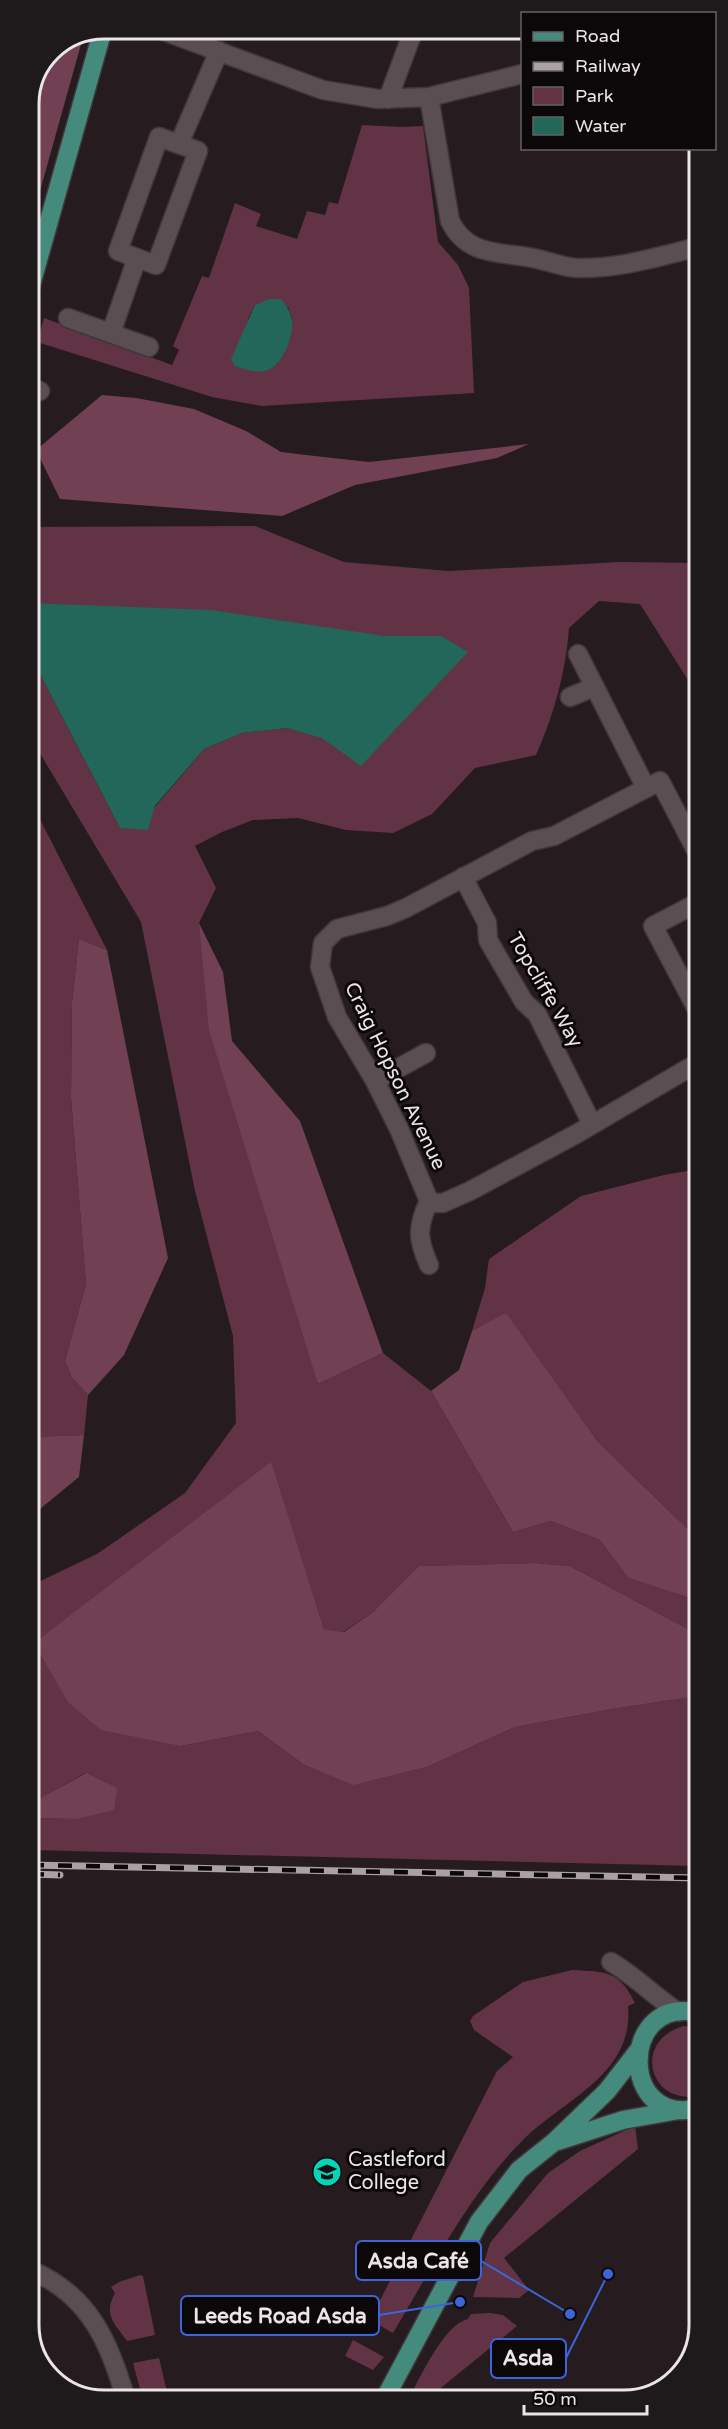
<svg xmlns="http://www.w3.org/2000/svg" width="728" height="2429" font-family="'Varela Round',sans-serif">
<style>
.green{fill:#613345;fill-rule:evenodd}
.forest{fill:#714153}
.water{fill:#226759}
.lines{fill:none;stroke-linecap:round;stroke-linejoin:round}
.minor-casing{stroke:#40373a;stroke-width:21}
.major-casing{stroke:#40373a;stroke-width:21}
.minor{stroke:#5b4e52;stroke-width:18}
.major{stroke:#448b7e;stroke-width:18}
.rail-casing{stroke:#a9a1a3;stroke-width:7}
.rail{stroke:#0c0809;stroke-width:4.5;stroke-dasharray:14;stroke-linecap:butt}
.labels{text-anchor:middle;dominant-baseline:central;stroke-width:6;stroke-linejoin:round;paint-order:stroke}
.street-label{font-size:20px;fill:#ece5e7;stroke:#0c0809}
.poi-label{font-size:20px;fill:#ece5e7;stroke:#0c0809;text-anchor:start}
.rim{fill:none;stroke:#ece5e7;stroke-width:3}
.leader{fill:none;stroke:#3c65da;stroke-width:2}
.callout-dot{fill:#3c65da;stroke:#0c0809;stroke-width:2}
.callout{fill:#0c0809;stroke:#3c65da;stroke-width:2}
.callout-label{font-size:21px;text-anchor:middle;font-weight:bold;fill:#ece5e7}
</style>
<rect width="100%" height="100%" fill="#261c1f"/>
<path class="green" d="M362,125L402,127L423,126L438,242L458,265L469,288L474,393L262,406L212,397L37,342L44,318L172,365L179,350L173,346L202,276L209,278L235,203L261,214L256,226L297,239L307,211L325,215L329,202L338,204ZM255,305L288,307L292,318V328L248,319Z
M255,526L344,562L449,571L621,562L698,563V696L640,604L599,601L569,628C566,671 554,715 536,755L475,768L432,814L393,833L346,830L298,818L253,820L222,832L195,846L216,888L199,923L318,1384L383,1353L431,1391L513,1532L551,1521L600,1540L628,1578L699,1601V1635L570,1566L535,1563L419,1566L372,1613L343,1632L324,1629L270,1462L181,1746L258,1731L303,1764L429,1766L515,1727L618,1708L699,1696V1866L30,1850V1818L76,1819L85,1773L31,1804L30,1806V1586L97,1554L185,1493L236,1423L233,1336L195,1191L141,922L29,735V653L120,828L155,807L204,749L242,733L287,728L322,737L441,636H385L29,603V527Z
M29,798L107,950L79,939L72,1002L71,1098L86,1284L65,1361L72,1378L88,1395L84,1435L29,1437Z
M699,1169V1540L598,1442L506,1314L472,1331L485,1288L489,1259L581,1196L664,1175Z
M572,1970C606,1972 619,1970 635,2003L628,2006C634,2075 564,2099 523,2140C470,2192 432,2268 393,2333L370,2320L497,2071L513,2057L474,2030L470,2021L473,2016L523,1982Z
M684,2026L699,2028V2095C651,2108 630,2041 684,2026Z
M635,2126L638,2149L504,2258L529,2290L519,2298L473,2297L490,2243L548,2173L580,2151Z
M140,2275L143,2276L155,2335L127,2341C114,2323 103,2315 115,2293L111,2287L119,2282Z
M490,2313L503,2315L517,2326L426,2400H408C420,2378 444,2324 468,2319L471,2314Z
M353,2340L384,2357L373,2370L345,2356Z
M159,2358L169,2400H143L133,2363Z"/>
<path class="forest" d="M83,37L35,209L29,208V104L51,50Z
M102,395L136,398L194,409L246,431L281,452L306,455L369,462L529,444L497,458L355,485L282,516L60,499L36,450Z
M199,923L223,972L232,1041L300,1121L383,1353L318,1384L209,1030Z
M79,939L107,950L168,1258L124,1355L88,1395L72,1378L65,1361L86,1284L71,1098L72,1002Z
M506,1313L598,1442L699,1540V1601L628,1578L600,1540L551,1521L513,1532L431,1391L459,1370L472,1331Z
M84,1435L79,1477L29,1518V1437Z
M271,1462L324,1629L344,1632L372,1613L419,1566L535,1563L570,1566L699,1635V1696L618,1708L515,1727L429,1766L353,1785L303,1764L258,1731L181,1746L101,1730L68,1702L34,1643Z
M86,1773L117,1788L114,1810L76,1819L30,1818V1804Z"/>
<path class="water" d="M269,299H281C286,305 289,309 291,316C296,330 285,359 272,368C261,375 246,370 235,366L231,359L255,305Z
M29,603L211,610L385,636H441L468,652L361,766L322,738L287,728L242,733L204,749L155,806L148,830L120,828L29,653Z"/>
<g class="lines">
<g class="minor-casing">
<path id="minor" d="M158,29L323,90L378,99L429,97L522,74
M429,97L450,221C466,254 495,252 527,257C544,259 560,267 577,268C619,269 657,257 698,247
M388,99L414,29
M159,137L198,151L156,265L118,251Z
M179,144L219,51
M68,318L149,347
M111,333L137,258
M29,387L40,391
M578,654L646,788
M570,697L594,687
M698,854L660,781L554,836L532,841L406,908L387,916L337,929L323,943L320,967L337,1017L375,1081L399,1129L429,1201L433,1203H443L470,1191L578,1133L699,1062
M463,877L487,923L488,940L524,1002L537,1014L592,1124
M699,902L653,926L699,1013
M375,1081L426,1053
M429,1265C417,1238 417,1227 429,1201
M611,1962C635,1976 654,1996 678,2012
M30,2270C89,2294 110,2343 126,2400"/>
</g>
<g class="major-casing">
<path id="major" d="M29,292L103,29
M699,2013C618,1994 619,2129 699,2108
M558,2141L623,2120L679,2110
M384,2400L479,2222L519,2170L554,2142L607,2091L638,2051"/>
</g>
<use href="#minor" class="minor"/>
<use href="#major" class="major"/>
<g class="rail-casing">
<path id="rail" d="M30,1865L699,1878
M30,1874L60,1875"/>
</g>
<use href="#rail" class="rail"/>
</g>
<defs>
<g id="university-disc" transform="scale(1.5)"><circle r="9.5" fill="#03d5b6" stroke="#0c0809"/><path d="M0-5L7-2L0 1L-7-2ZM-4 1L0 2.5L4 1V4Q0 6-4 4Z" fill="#111"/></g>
</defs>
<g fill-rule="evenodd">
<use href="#university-disc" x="327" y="2172"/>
</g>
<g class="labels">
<g class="street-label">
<text transform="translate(545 990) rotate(60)">Topcliffe Way</text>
<text transform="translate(395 1076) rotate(64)">Craig Hopson Avenue</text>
</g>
<g class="poi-label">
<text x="348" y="2160">Castleford<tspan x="348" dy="23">College</tspan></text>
</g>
</g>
<path d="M0 0H728V2429H0ZM104 39H624A65 65 0 0 1 689 104V2325A65 65 0 0 1 624 2390H104A65 65 0 0 1 39 2325V104A65 65 0 0 1 104 39Z" fill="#1e1a1b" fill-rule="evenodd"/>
<path class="rim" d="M104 39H624A65 65 0 0 1 689 104V2325A65 65 0 0 1 624 2390H104A65 65 0 0 1 39 2325V104A65 65 0 0 1 104 39Z"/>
<path class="leader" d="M570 2314L481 2261M460 2302L379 2315M608 2274L566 2358"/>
<g class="callout-dot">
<circle cx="570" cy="2314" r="6"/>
<circle cx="460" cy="2302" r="6"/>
<circle cx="608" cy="2274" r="6"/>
</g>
<g class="callout">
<rect x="356" y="2241" width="125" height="39" rx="6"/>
<rect x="181" y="2296" width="198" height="39" rx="6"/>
<rect x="491" y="2339" width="75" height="39" rx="6"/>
</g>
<g class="callout-label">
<text x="418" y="2268">Asda Café</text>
<text x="280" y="2323">Leeds Road Asda</text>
<text x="528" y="2365">Asda</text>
</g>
<rect x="521" y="12" width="195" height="138" fill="#0c0809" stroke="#666062" stroke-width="1.5"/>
<rect x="533" y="32" width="30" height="9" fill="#448b7e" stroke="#666062" stroke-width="1.5"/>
<text x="575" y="42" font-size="18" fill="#ece5e7">Road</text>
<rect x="533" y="62" width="30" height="9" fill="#a9a1a3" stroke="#666062" stroke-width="1.5"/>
<text x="575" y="72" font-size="18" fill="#ece5e7">Railway</text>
<rect x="533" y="87" width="30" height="18" fill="#613345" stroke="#666062" stroke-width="1.5"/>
<text x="575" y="102" font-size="18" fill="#ece5e7">Park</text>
<rect x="533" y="117" width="30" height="18" fill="#226759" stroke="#666062" stroke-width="1.5"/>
<text x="575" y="132" font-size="18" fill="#ece5e7">Water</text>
<path d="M524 2405v9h123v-9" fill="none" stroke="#ece5e7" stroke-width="3"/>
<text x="533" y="2405" font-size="18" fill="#ece5e7" stroke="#0c0809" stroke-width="4.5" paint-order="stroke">50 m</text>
</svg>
